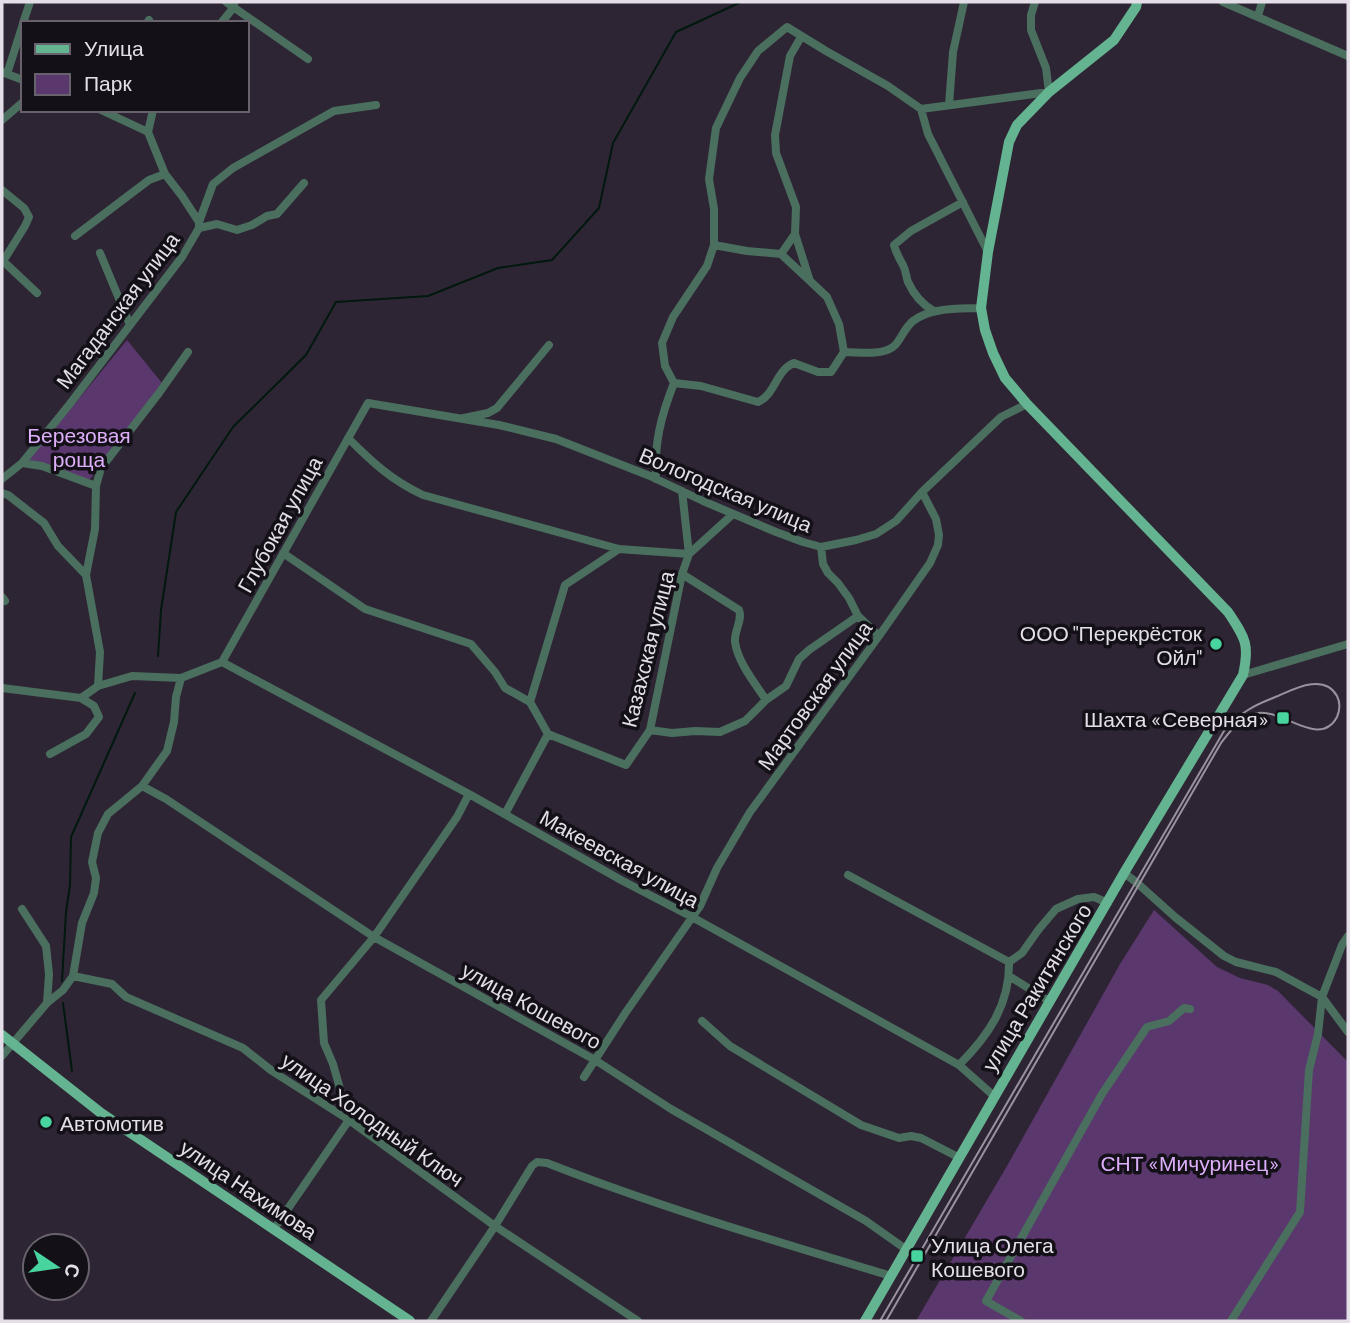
<svg xmlns="http://www.w3.org/2000/svg" width="1350" height="1323" font-family="Barlow,sans-serif">
<style>
.green{fill:#5a376d}
.lines{fill:none;stroke-linecap:round;stroke-linejoin:round}
.stream{stroke:#00180d;stroke-width:2}
.minor{stroke:#4a6f5e;stroke-width:8}
.major{stroke:#65b491;stroke-width:10}
.tram{stroke:#99929e;stroke-width:2}
.poi-dot{fill:#47d49e;stroke:#141017;stroke-width:2.5}
.labels{text-anchor:middle;dominant-baseline:central;stroke-width:7;stroke-linejoin:round;paint-order:stroke}
.street-label{font-size:21px;fill:#e4dee8;stroke:#141017}
.park-label{font-size:21px;fill:#ddaffa;stroke:#141017}
.poi-label{font-size:21px;fill:#e4dee8;stroke:#141017;text-anchor:end}
</style>
<rect width="100%" height="100%" fill="#2e2534"/>
<path class="green" d="M127,340L162,383L88,482L29,460Z
M1154,910L1217,967L1240,978L1268,985L1278,991L1348,1062V1321H916L1007,1166L1120,964Z"/>
<g class="lines">
<path class="stream" d="M158,656L161,610L176,512L233,427L306,355L336,302L428,296L498,268L552,260L599,208L613,143L676,32L741,2
M62,981L66,912L70,885L71,837L135,693
M63,1003L72,1071"/>
<path class="minor" d="M226,2L308,59
M1223,2L1348,56
M1258,16L1262,2
M23,23L30,2
M147,23L149,20
M221,23L234,7V2
M801,37L790,56L775,135L776,153L796,207L795,234L810,281L827,297L839,324L844,352C859,352 880,356 893,347C900,342 904,328 913,321C931,307 959,309 981,308
M2,72L7,74L23,24
M7,74L23,80
M949,105L953,52L964,2
M921,109L1049,92L1046,68L1031,30V15L1035,2
M101,110L148,132
M2,120L23,102
M2,190L24,208L29,217L25,226L2,263
M199,222L213,184L233,168L334,111L376,105
M199,228L217,224L237,230L252,225L267,216L277,214L304,183
M75,236L149,180L165,174
M714,245L747,251L781,254L795,234
M100,253L130,325
M781,254L809,280
M3,261L37,293
M934,311C921,304 914,295 908,282C906,276 906,271 903,265C899,258 896,253 894,245L911,231L963,202
M674,383L701,386L758,402C775,395 776,370 794,363L818,372H831L844,352
M464,418L488,413L497,408L549,345
M348,438C372,462 391,480 423,495L619,549L689,554L682,491
M22,463L42,466L96,486
M2,479L22,463L69,405L182,257L199,228V222L182,196L165,174L148,132L153,110
M656,479C654,443 661,416 674,383L665,366L662,343L673,317L707,266L714,245V209L709,179L716,128L740,78L758,51L787,27L826,51L888,86L921,109L928,134L988,252
M2,493L8,495L44,523L58,546L86,575
M821,547L823,564L828,573L838,583L849,598L858,616L879,636
M619,549L565,585L530,702L548,734L626,765L650,730L682,574L689,554L733,514
M283,553L365,609L471,644L495,672L505,688L530,702
M682,574L739,610C743,620 734,630 735,642C738,663 755,683 766,700
M2,597L5,601
M222,662L368,403L499,425L556,439L650,476L703,501L776,532L803,542L821,547L856,540L876,534L896,521L922,492L1001,417L1027,404
M222,662L469,794L621,880L692,917L959,1065L994,1096
M1243,675L1348,644
M98,686L100,652L86,575L95,529L96,486L101,468L159,393L188,352
M2,688L81,698L98,686L132,676L181,678
M650,730L672,733L695,731L720,732L745,721L766,700L786,686L799,659L809,650L858,616
M50,754L86,734L99,717L94,706L81,698
M142,786L166,799L374,937L595,1060L671,1109L866,1221L907,1250
M505,814L548,734
M1124,873L1136,882L1175,917L1224,956L1236,962L1276,972L1322,997L1348,1032
M848,875L1009,962L1022,953L1039,929L1056,909L1078,899L1094,897L1108,903
M22,909L46,946L49,974L47,1003
M73,976L112,984L126,997L243,1048L272,1071L349,1120L495,1226L638,1321
M1009,976L1049,1001
M702,1021L730,1046L861,1125L899,1138L911,1136L921,1138L958,1157
M2,1056L47,1003L63,990L73,976L82,923L94,893L96,878L92,862L98,833L108,814L142,786L167,751L174,722L176,697L181,678L222,662
M959,1065C988,1036 1010,1005 1009,962
M584,1077L626,1012L700,906L717,868L750,812L879,636L930,563L938,545L939,535L936,519L922,492
M274,1229L349,1120L333,1064L324,1043L321,1000L374,937L457,817L469,794
M431,1321L495,1226L532,1166L537,1162L547,1163C659,1207 775,1241 891,1276
M1021,1321L986,1301L1102,1094L1147,1027L1169,1021L1184,1008L1190,1009
M1231,1321L1300,1212L1309,1070L1318,1034L1322,997L1342,945L1348,936"/>
<path class="major" d="M2,1035L101,1113L410,1321
M865,1321L1124,873L1243,675C1250,644 1245,638 1228,612L1027,404L1005,378L993,353L985,330L981,308L988,252L1009,142L1017,125L1049,92L1114,40L1136,7L1137,2"/>
<path class="tram" d="M880,1321L1224,731C1231,723 1239,715 1248,710C1257,704 1268,700 1278,696C1294,689 1324,673 1337,696C1340,702 1340,710 1337,717C1320,749 1283,709 1258,713C1242,715 1231,730 1221,743L886,1321"/>
</g>
<g class="poi-dot">
<circle cx="1216" cy="644" r="7"/>
<rect x="1276" y="711" width="14" height="14" rx="3.5"/>
<circle cx="46" cy="1122" r="7"/>
<rect x="910" y="1249" width="14" height="14" rx="3.5"/>
</g>
<g class="labels">
<g class="street-label">
<text transform="translate(117 310) rotate(-53)">Магаданская улица</text>
<text transform="translate(726 489) rotate(23)">Вологодская улица</text>
<text transform="translate(279 524) rotate(-61)">Глубокая улица</text>
<text transform="translate(647 649) rotate(-76)">Казахская улица</text>
<text transform="translate(814 695) rotate(-54)">Мартовская улица</text>
<text transform="translate(620 858) rotate(29)">Макеевская улица</text>
<text transform="translate(1036 987) rotate(-59)">улица Ракитянского</text>
<text transform="translate(532 1005) rotate(29)">улица Кошевого</text>
<text transform="translate(373 1119) rotate(35)">улица Холодный Ключ</text>
<text transform="translate(249 1189) rotate(34)">улица Нахимова</text>
</g>
<g class="park-label">
<text x="79" y="434">Березовая<tspan x="79" dy="24">роща</tspan></text>
<text x="1190" y="1162">СНТ «Мичуринец»</text>
</g>
<g class="poi-label">
<text x="1202" y="632">ООО "Перекрёсток<tspan x="1202" dy="24">Ойл"</tspan></text>
<text x="1269" y="718">Шахта «Северная»</text>
<text x="60" y="1122" text-anchor="start">Автомотив</text>
<text x="931" y="1244" text-anchor="start">Улица Олега<tspan x="931" dy="24">Кошевого</tspan></text>
</g>
</g>
<rect width="1350" height="1323" fill="none" stroke="#e4dee8" stroke-width="7"/>
<rect x="21" y="21" width="228" height="91" fill="#141017" stroke="#67626b" stroke-width="2"/>
<rect x="35" y="44" width="35" height="10" fill="#65b491" stroke="#67626b" stroke-width="2"/>
<text x="84" y="56" font-size="21" fill="#e4dee8">Улица</text>
<rect x="35" y="74" width="35" height="21" fill="#5a376d" stroke="#67626b" stroke-width="2"/>
<text x="84" y="91" font-size="21" fill="#e4dee8">Парк</text>
<g transform="translate(56 1267) rotate(103)"><circle r="33" fill="#141017" stroke="#67626b" stroke-width="2"/>
<path d="M0-5L12 26L0 18L-12 26Z" fill="#47d49e"/>
<text y="-10" font-size="19" font-weight="bold" text-anchor="middle" fill="#e4dee8">С</text>
</g>
</svg>
